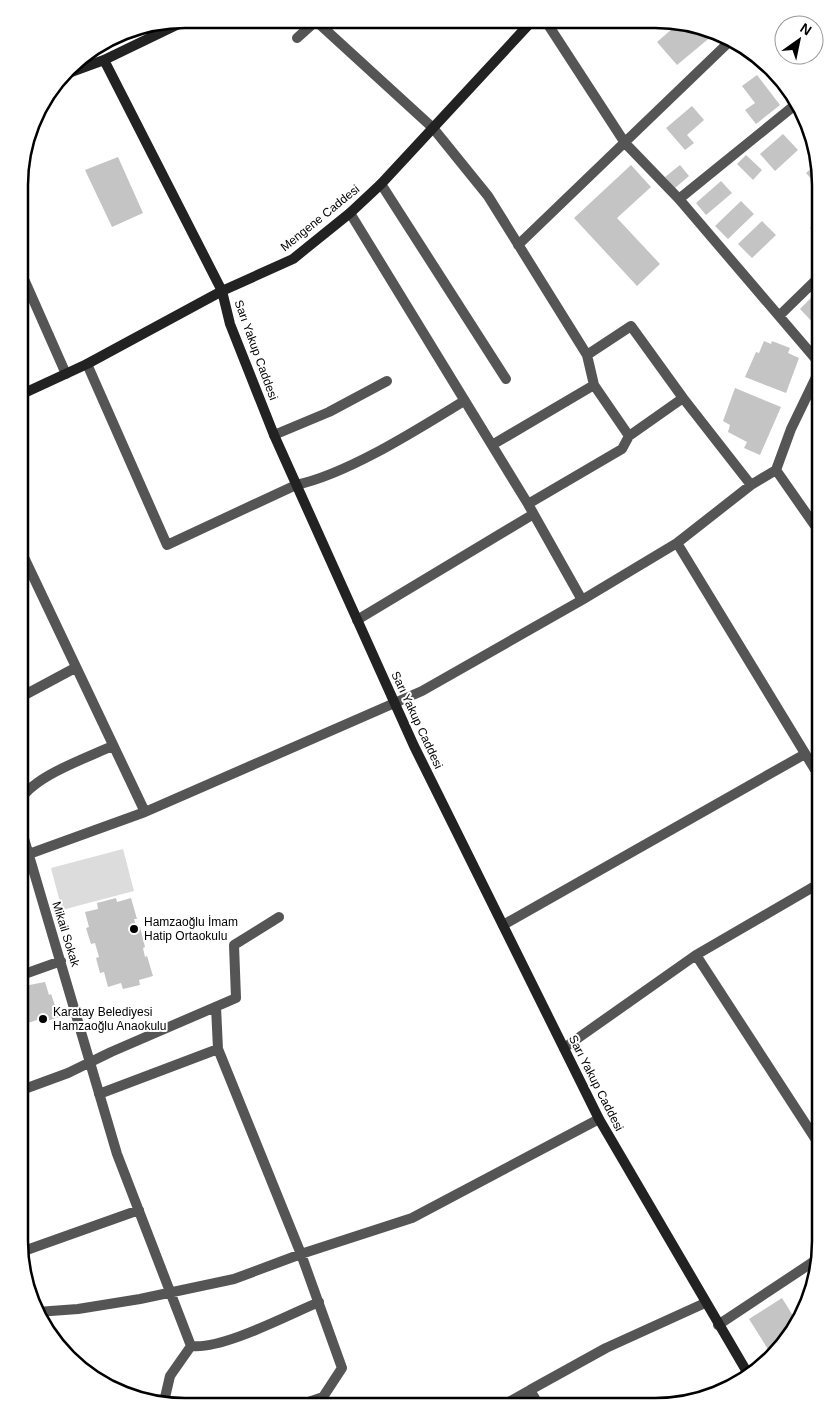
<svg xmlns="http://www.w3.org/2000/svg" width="839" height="1426" font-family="Arial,sans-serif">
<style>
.green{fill:#dcdcdc}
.building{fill:#c4c4c4}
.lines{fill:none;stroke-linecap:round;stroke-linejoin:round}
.path{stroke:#777;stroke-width:2.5;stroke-dasharray:1 2.5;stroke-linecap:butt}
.street{stroke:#555;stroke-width:10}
.secondary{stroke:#222;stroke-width:10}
.poi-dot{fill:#000;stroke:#fff;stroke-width:2}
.labels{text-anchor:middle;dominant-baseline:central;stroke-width:4;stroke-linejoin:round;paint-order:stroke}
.street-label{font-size:12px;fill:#000;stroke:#fff}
.poi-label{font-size:12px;fill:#000;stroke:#fff;text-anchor:start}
.rim{fill:none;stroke:#000;stroke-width:2.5}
</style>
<rect width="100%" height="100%" fill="#fff"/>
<path class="green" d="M123,849L134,891L62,910L51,868Z"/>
<path class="building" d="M680,22L713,35L677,65L657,42Z
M757,75L780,105L756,124L745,110L755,103L742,86Z
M692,106L704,120L687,135L694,143L685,150L666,128Z
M783,134L798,150L775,171L760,154Z
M746,155L762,170L753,180L737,164Z
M118,157L143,213L112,227L85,170Z
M816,164L820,184V189L806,173Z
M631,165L651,187L617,218L660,264L637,286L574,218Z
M680,165L689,176L675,188L665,177Z
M721,181L732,193L706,215L696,203Z
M741,201L754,214L728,239L715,226Z
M820,218V238L810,228Z
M762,221L776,235L752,258L738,244Z
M816,293L820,298V330L800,309Z
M764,341L771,344L772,341L790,348L788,353L799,358L786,393L745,377L756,352L759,353Z
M735,388L781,407L760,455L744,448L747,442L728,432L730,425L723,421Z
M820,433V495H815L814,448Z
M116,898L117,902L131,898L137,919H134L137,928L140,927L145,947L143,948L145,957L147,956L153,976L139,980L140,985L123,989L121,983L108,987L104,972L100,973L96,958L99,957L95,943L91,944L86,928L89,927L85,912L98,909L97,903Z
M45,982L49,995L51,994L59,1017L47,1021L46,1017L19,1026V987Z
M782,1298L797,1322L786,1342L771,1354L749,1319Z"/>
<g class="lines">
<path class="path" d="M200,22L206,19
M53,88L61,86"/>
<path class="street" d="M545,20L625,143L679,199L820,364
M297,38L316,21L433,128L488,196L587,355L594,385
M381,184L506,379
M679,199L795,105
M350,213L528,504L582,600
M518,245L729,42
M20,270L66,374
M780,315L820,276
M587,355L631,326L683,398L751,485
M87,364L167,545L296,485C348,474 418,429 464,401
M274,435L329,412L387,381
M492,445L594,385L629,436
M528,504L622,449L629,436L683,398
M820,533L776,470L791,429L820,369
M677,543L820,778
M20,549L145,812
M357,620L532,515
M19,698L75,668
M19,803C30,777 87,758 112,746
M19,813L20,825L117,1154L191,1346C222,1350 288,1315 319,1302
M29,854L145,812L422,691L582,600L677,543L751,485L776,470
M503,925L805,754
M696,955L820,1146
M19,976L61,961
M216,1007L218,1049L301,1254L342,1368L323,1397L297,1406
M564,1048L696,955L820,883
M19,1091L68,1073L111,1052L236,998L234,945L279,917
M99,1094L218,1049
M21,1252L139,1210
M37,1312L78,1309L140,1299L234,1279L301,1254L412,1218L599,1119
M718,1325L819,1258
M163,1406L170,1376L191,1346
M500,1407L530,1390
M540,1407L530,1390L606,1348L705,1303"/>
<path class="secondary" d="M104,60L222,291L230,324L274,435L414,746L599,1119L747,1372
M63,75L104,60L189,19
M20,395L87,364L222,291L293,259L350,213L381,184L533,20"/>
</g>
<g class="poi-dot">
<circle cx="134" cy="929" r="5"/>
<circle cx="43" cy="1019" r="5"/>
</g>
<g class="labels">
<g class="street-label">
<text transform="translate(320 218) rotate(-39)">Mengene Caddesi</text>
<text transform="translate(256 350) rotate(70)">Sarı Yakup Caddesi</text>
<text transform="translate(417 720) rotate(65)">Sarı Yakup Caddesi</text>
<text transform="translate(66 934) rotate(73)">Mikail Sokak</text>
<text transform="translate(596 1083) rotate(63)">Sarı Yakup Caddesi</text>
</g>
<g class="poi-label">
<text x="144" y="922">Hamzaoğlu İmam<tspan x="144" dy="14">Hatip Ortaokulu</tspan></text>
<text x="53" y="1012">Karatay Belediyesi<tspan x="53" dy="14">Hamzaoğlu Anaokulu</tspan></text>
</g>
</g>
<path d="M0 0H839V1426H0ZM185 28H655A157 157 0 0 1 812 185V1241A157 157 0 0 1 655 1398H185A157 157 0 0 1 28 1241V185A157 157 0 0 1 185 28Z" fill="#fff" fill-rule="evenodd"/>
<path class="rim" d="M185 28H655A157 157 0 0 1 812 185V1241A157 157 0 0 1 655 1398H185A157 157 0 0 1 28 1241V185A157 157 0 0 1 185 28Z"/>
<g transform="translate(799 40) rotate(33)"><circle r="24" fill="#ffffff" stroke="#999999"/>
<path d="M0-4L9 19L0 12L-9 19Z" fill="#000000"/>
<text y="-8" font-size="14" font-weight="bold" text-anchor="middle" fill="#000000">N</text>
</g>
</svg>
